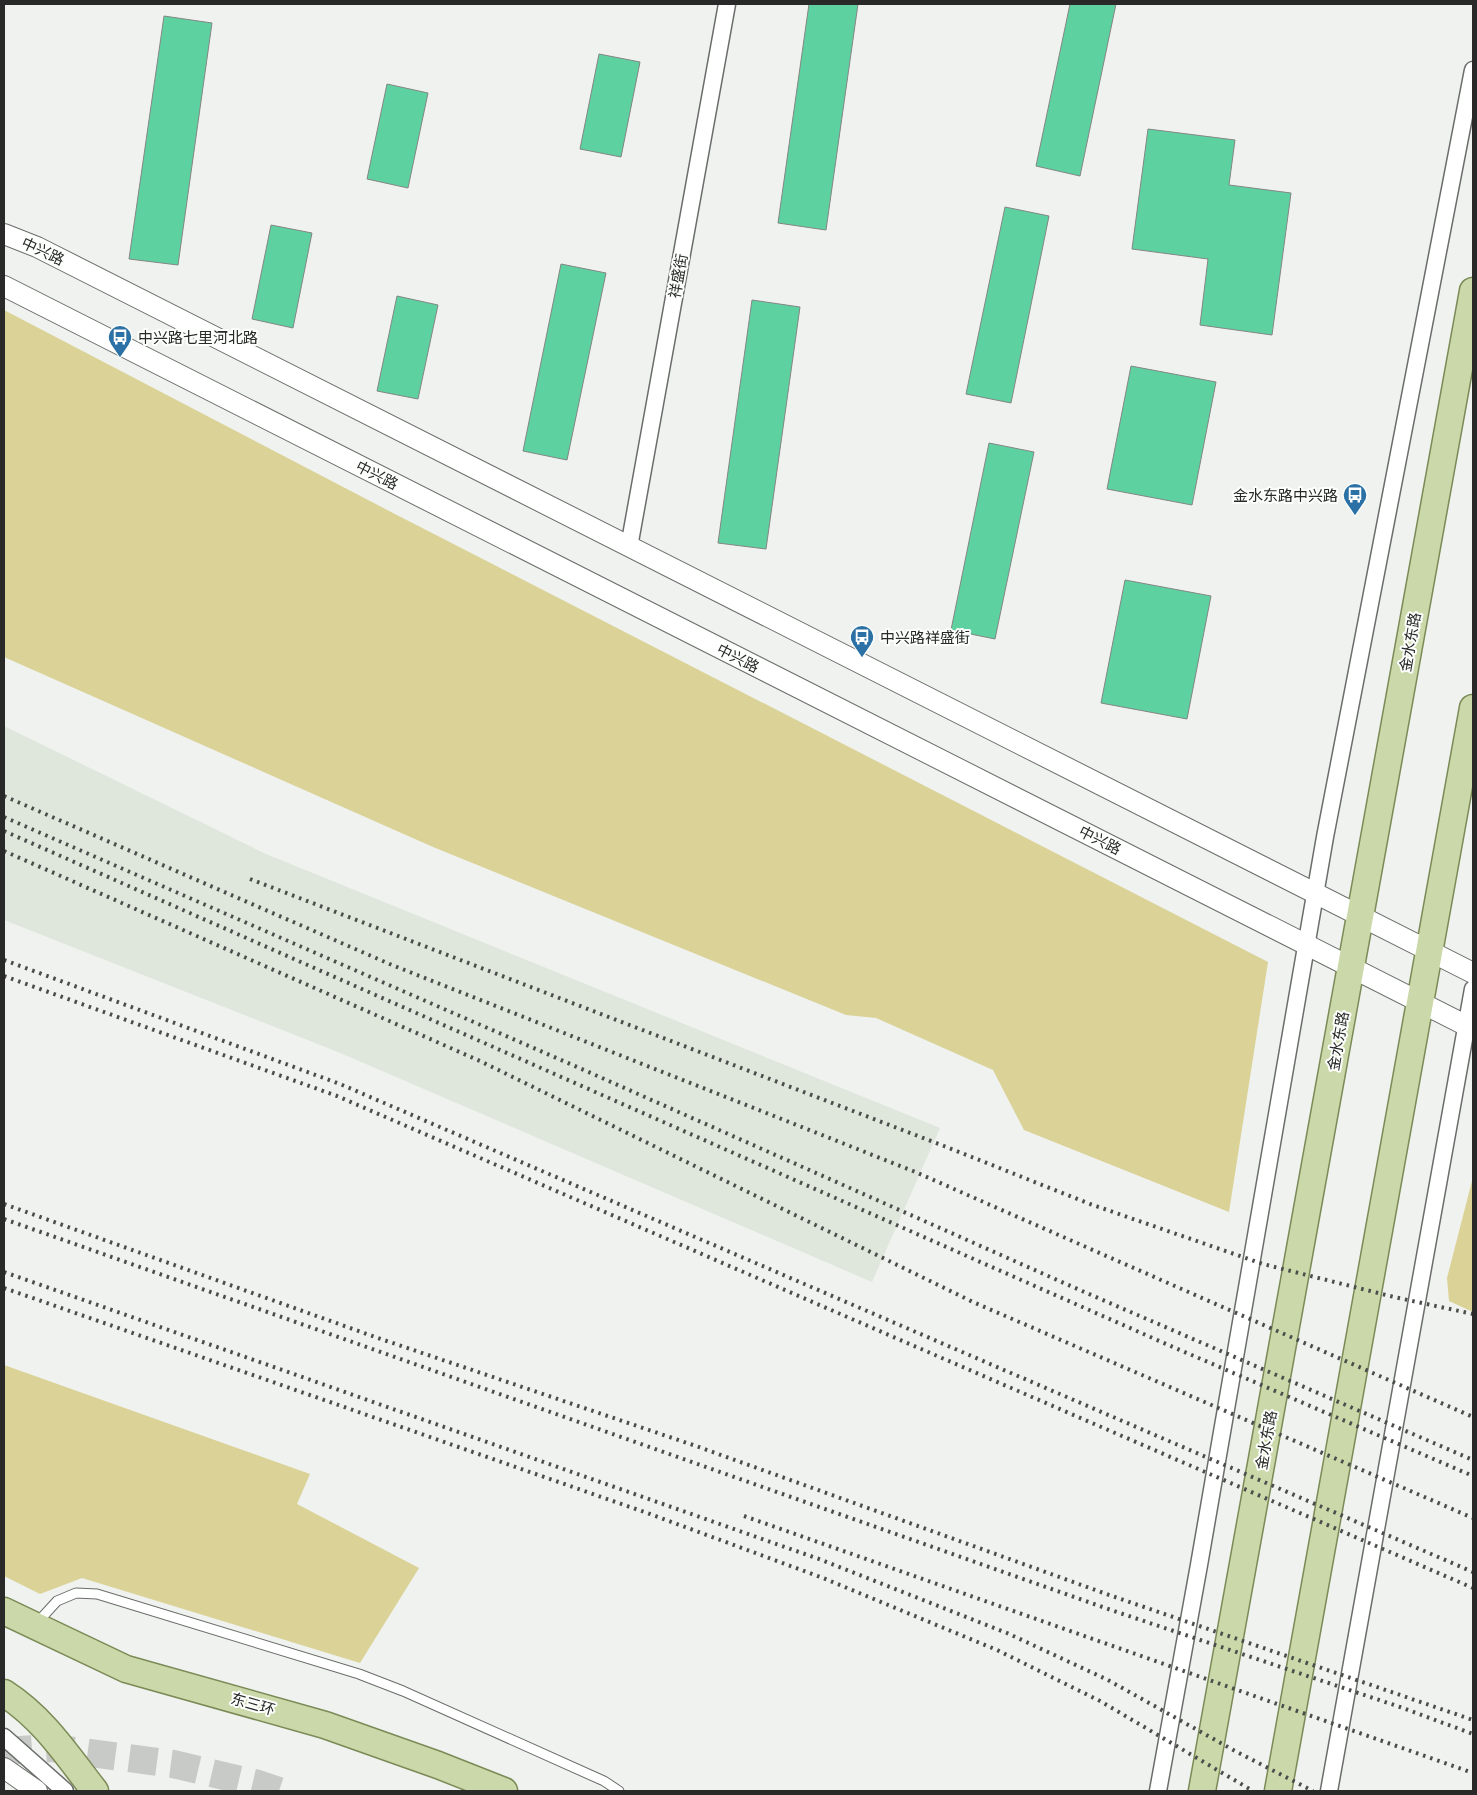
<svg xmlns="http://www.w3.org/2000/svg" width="1477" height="1795" font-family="Manrope,'Noto Sans SC',sans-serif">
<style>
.built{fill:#dfe7dd}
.green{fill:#dbd297}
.building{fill:#5dd2a0;stroke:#838684}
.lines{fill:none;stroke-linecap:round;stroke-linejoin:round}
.trunk-tunnel{stroke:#c7cac6;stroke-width:28;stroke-dasharray:28 14;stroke-linecap:butt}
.service-casing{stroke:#6a6d6a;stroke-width:11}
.minor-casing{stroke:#6a6d6a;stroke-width:19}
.tertiary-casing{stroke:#6a6d6a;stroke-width:22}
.primary-casing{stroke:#7b8a56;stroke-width:29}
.service{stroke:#fff;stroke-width:9}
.minor{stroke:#fff;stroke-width:16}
.tertiary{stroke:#fff;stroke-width:20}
.primary{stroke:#cbd8a9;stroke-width:26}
.rail{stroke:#4b4d4b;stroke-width:4;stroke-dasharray:2.5 5;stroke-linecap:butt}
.labels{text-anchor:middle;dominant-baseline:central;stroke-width:4;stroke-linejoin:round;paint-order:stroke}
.street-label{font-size:15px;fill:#282928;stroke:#fdfffc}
.poi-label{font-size:15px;fill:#282928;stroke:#fdfffc;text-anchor:start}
</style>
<rect width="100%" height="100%" fill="#eff2ee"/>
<path class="built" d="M4,726L266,854L940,1128L872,1282L338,1052L4,920Z"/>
<path class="green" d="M4,310L393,513L1268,962L1229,1212L1024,1130L993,1070L876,1018L846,1015L433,847L4,657Z
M1473,1177V1312L1449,1301L1447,1278Z
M4,1365L310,1474L297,1504L419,1568L360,1663L82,1578L40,1594L4,1576Z"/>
<path class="building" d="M809,4H858L826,230L778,223Z
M1070,4H1116L1080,176L1036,166Z
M164,16L212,23L178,265L129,259Z
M599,54L640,62L621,157L580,149Z
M387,84L428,93L408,188L367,179Z
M1148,129L1235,140L1229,185L1291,193L1272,335L1200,325L1208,259L1132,249Z
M1005,207L1049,216L1011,403L966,394Z
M271,225L312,233L293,328L252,319Z
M561,264L606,273L567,460L523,451Z
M397,296L438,305L418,399L377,391Z
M752,300L800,307L766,549L718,543Z
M1131,366L1216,382L1192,505L1107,489Z
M989,443L1034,452L995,639L951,630Z
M1125,580L1211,596L1187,719L1101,703Z"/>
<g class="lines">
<path class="trunk-tunnel" d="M4,1751L52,1748L173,1764L258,1784L279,1791"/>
<g class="service-casing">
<path id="service" d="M36,1624L57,1601L76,1593L97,1594L359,1674L403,1691L604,1781L619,1791"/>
</g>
<g class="minor-casing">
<path id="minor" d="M629,547L727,4
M4,1737L65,1791
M1158,1791L1199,1565L1325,837L1473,70
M1329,1791L1473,989"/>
</g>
<g class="tertiary-casing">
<path id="tertiary" d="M4,234L37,247L1473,973
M4,286L1473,1029
M4,1768L37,1791"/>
</g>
<g class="primary-casing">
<path id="primary" d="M4,1611L126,1669L325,1725L438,1765L504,1791
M4,1693C44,1719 66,1754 95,1791
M1202,1791L1473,291
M1278,1791L1473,708"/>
</g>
<use href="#service" class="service"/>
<use href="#minor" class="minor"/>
<use href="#tertiary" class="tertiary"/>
<use href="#primary" class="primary"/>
<path class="rail" d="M4,796L392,965L913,1171L1473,1417
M4,817L593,1074L1082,1291L1473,1460
M4,831L1173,1347L1473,1476
M4,851L480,1061L973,1302L1473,1518
M250,879L944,1146L1090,1204L1263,1264L1394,1297L1473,1314
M4,960L340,1084L1473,1572
M4,976L337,1096L1473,1588
M4,1204L378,1338L696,1446L1112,1596L1473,1720
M4,1219L1111,1610L1400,1707L1473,1734
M4,1272L819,1559L1007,1633L1108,1680L1235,1751L1313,1791
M4,1288L650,1514L823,1578L997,1650L1100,1701L1253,1791
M744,1516L1473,1773"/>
</g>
<defs>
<g id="bus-pin" transform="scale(1.25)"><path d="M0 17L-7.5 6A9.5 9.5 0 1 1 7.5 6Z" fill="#2c71a6" stroke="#fdfffc"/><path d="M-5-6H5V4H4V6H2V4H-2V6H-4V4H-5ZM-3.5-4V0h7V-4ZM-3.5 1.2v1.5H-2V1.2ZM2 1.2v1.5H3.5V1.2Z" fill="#fff"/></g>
</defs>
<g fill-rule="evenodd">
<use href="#bus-pin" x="120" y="337"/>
<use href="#bus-pin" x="1355" y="495"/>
<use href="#bus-pin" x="862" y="637"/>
</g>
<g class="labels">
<g class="street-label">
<text transform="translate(43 251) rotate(25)">中兴路</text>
<text transform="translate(678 276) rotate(-80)">祥盛街</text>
<text transform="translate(377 475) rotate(27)">中兴路</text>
<text transform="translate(1410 642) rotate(-80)">金水东路</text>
<text transform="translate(738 658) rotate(27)">中兴路</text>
<text transform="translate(1100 840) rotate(27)">中兴路</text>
<text transform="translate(1338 1041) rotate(-80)">金水东路</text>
<text transform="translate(1266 1440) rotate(-80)">金水东路</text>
<text transform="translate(253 1704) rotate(16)">东三环</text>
</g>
<g class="poi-label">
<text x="138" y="337">中兴路七里河北路</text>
<text x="1338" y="495" text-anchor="end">金水东路中兴路</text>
<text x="880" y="637">中兴路祥盛街</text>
</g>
</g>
<rect width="1477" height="1795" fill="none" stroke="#282928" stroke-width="10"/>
</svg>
